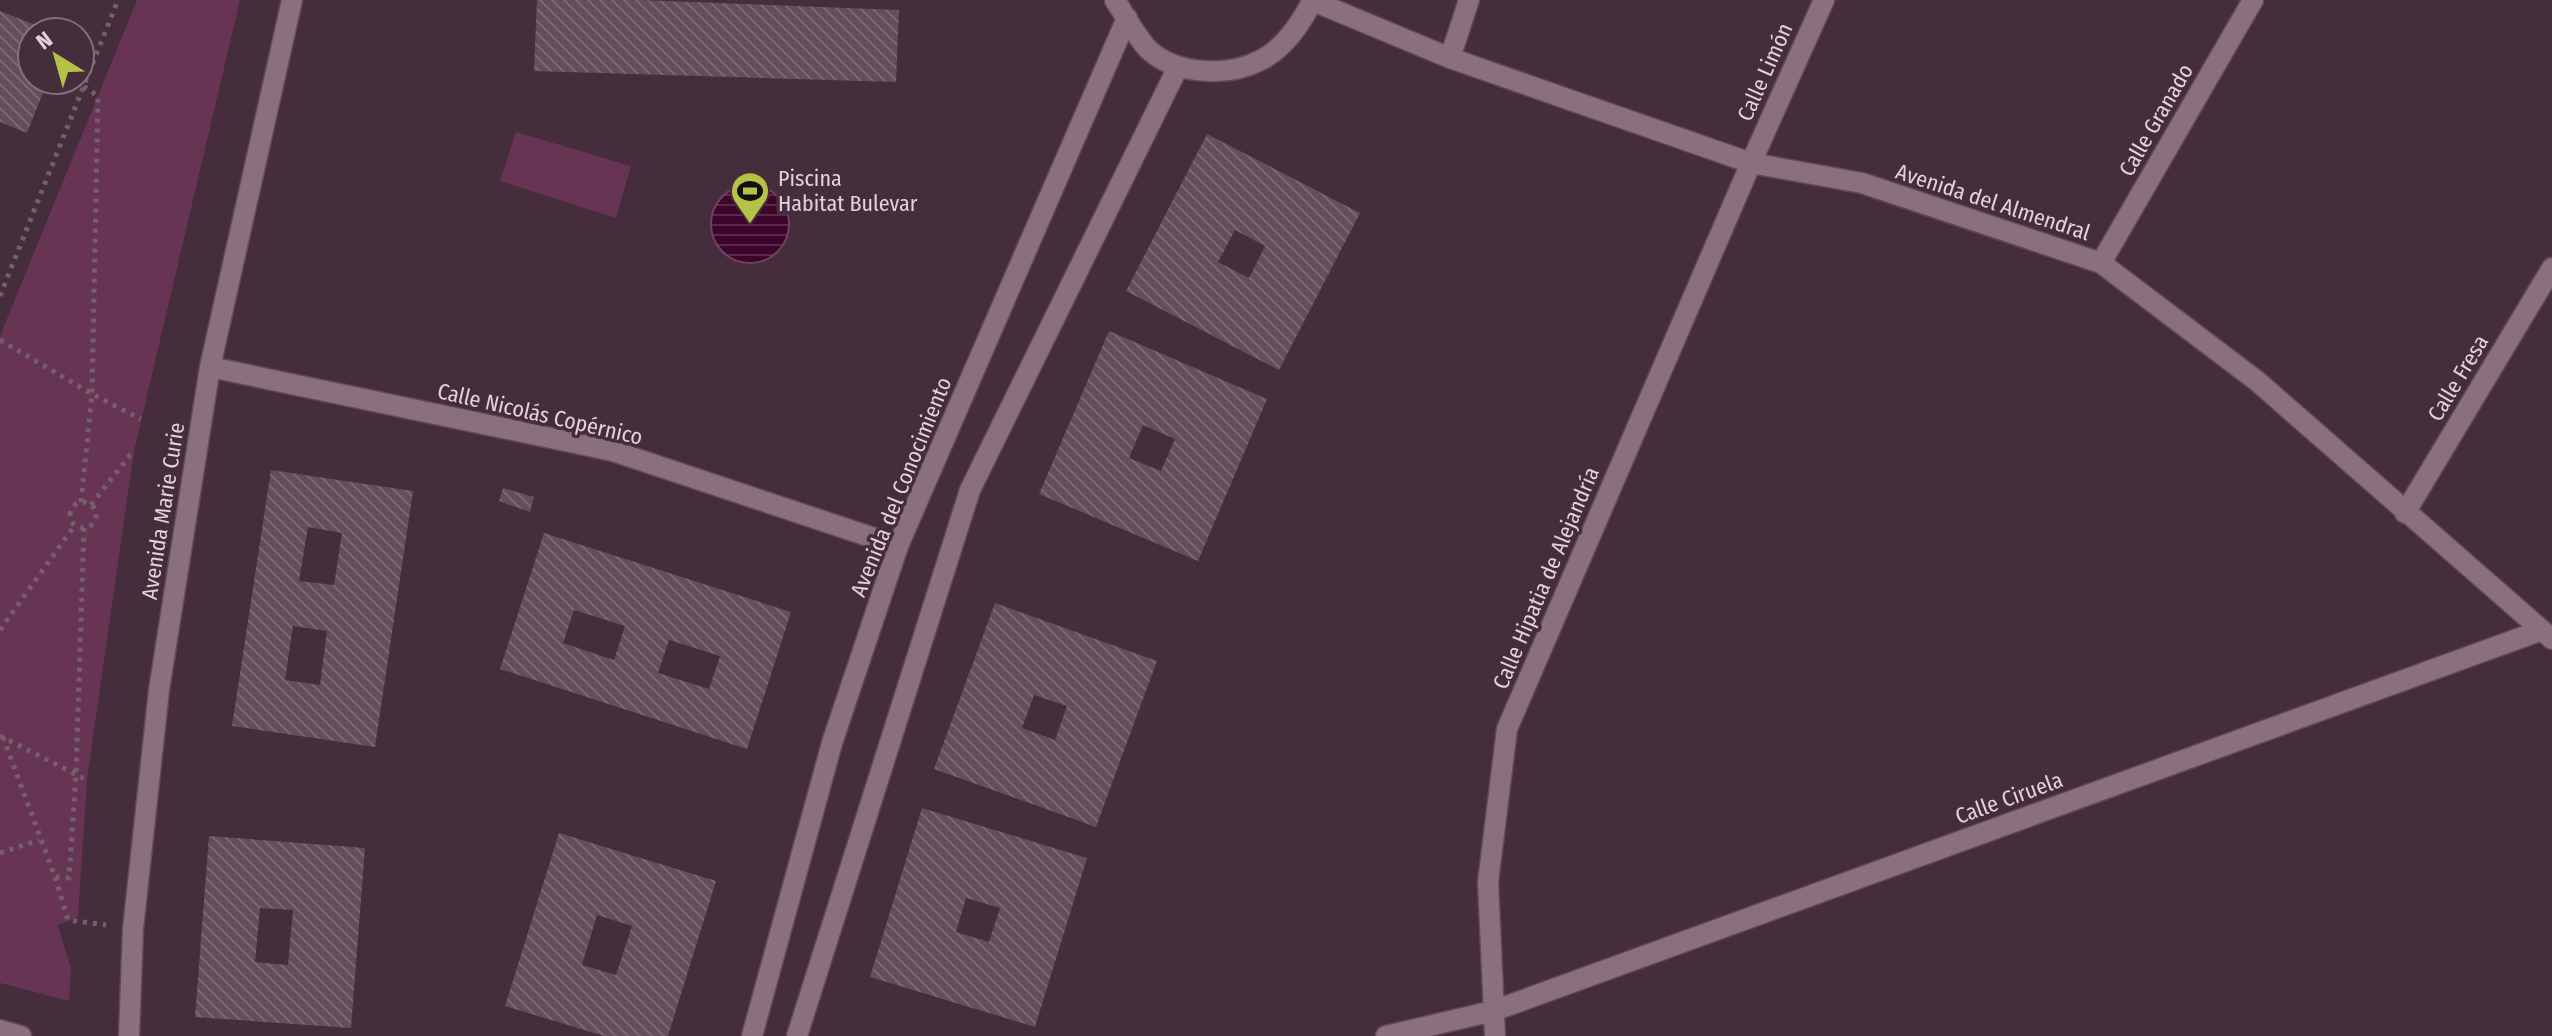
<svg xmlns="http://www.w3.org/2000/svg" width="2552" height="1036" font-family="'Fira Sans Condensed',sans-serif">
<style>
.green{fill:#683454}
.water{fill:url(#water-rules);stroke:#6e4260;stroke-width:2}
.building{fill:url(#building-back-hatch);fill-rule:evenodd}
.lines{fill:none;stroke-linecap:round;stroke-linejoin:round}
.street-casing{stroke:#5e4a56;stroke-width:23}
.secondary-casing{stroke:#5e4a56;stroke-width:23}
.path{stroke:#745f6b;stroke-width:5;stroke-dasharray:4 6;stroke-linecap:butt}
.street{stroke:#8a6f7e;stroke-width:20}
.secondary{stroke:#8a6f7e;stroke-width:20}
.labels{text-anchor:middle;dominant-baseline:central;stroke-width:7;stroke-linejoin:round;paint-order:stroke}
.street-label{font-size:22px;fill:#e2d2da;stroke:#452d3b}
.poi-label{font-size:22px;fill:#e2d2da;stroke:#452d3b;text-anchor:start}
</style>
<defs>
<pattern id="water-rules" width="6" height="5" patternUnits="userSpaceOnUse" patternTransform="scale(2)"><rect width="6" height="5" fill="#3d052c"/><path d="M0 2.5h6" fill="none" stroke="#59294a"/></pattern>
<pattern id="building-back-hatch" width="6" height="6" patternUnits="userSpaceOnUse" patternTransform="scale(2)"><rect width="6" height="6" fill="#664d5b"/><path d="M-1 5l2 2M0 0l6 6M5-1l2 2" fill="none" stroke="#7c6672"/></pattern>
</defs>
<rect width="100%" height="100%" fill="#452d3b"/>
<path class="green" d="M137,0H240L134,451L87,780L78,917L58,925L71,969L69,1001L0,983V336Z
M516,132L631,166L616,218L500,181Z"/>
<path class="water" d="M711 224a39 39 0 1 1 78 0a39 39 0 1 1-78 0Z"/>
<path class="building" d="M537,0H641L899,10L896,82L534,71Z
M0,11L53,32H32V80H48L27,133L0,122Z
M1207,134L1360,213L1279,370L1126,291ZM1235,230L1265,246L1249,278L1218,262Z
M1109,331L1267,399L1198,561L1039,494ZM1143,425L1175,439L1161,471L1129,458Z
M271,470L413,491L375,747L232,726ZM308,527L342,533L334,585L299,581ZM293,626L327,631L320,685L285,680Z
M503,488L534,497L530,512L499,501Z
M544,533L791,612L747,749L500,669ZM574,610L625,626L614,660L563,643ZM669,640L720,656L709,689L658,673Z
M995,603L1157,661L1096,827L934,769ZM1034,695L1067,706L1055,740L1022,728Z
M922,808L1087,858L1035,1027L870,977ZM966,898L1000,908L989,942L956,932Z
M559,833L716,881L668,1036H604L505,1006ZM597,915L632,926L616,975L582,965Z
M209,836L365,848L351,1028L195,1017ZM260,908L293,910L288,965L255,962Z"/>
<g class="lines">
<g class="street-casing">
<path id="street" d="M1313,1L1450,58L1751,163L1862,183L2101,263L2257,381L2552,639
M1450,58L1469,0
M2101,263L2253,0
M210,367L613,451L898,546
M2405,513L2552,268
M0,1030L21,1036
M129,1036L133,929L159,690L210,367L292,0
M1386,1036L1493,1011L2542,630
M1495,1036L1488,882L1507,729L1751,163L1824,0"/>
</g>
<g class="secondary-casing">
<path id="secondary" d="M1115,0C1124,14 1138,40 1150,51C1178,75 1229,77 1261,60C1285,48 1301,23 1313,0
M752,1036L832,743L898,546L1127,18
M797,1036L970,490L1178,67"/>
</g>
<path class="path" d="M0,296L118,0
M0,340L92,394L141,419
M81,502L92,394L98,96L83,86
M70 515a13 13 0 1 1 26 0a13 13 0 1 1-26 0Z
M91,505L134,450
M0,630L75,525
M0,736L87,780
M3,737L55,877L69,878L76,774L84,528
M0,853L39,840
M55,877L68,920L106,925"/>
<use href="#street" class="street"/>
<use href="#secondary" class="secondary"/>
</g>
<defs>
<g id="stadium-pin" transform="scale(2)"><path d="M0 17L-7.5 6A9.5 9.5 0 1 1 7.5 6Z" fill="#b6c148" stroke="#452d3b"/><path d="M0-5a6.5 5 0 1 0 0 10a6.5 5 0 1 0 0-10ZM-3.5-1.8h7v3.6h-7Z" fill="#111"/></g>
</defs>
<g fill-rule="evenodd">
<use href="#stadium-pin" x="750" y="191"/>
</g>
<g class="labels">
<g class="street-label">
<text transform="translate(1765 72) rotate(-66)">Calle Limón</text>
<text transform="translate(2156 120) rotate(-60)">Calle Granado</text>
<text transform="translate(1993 202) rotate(18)">Avenida del Almendral</text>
<text transform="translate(2458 378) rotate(-59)">Calle Fresa</text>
<text transform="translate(540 414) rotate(13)">Calle Nicolás Copérnico</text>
<text transform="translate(901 487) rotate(-68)">Avenida del Conocimiento</text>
<text transform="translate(163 511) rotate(-81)">Avenida Marie Curie</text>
<text transform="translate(1546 578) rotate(-67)">Calle Hipatia de Alejandría</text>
<text transform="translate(2009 798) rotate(-20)">Calle Ciruela</text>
</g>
<g class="poi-label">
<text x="778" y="178">Piscina<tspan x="778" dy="25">Habitat Bulevar</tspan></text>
</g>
</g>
<g transform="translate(56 56) rotate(323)"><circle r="38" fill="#452d3b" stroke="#846f7b" stroke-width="2"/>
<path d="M0-6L14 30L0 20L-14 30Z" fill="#b6c148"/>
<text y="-12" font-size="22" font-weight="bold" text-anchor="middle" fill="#e2d2da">N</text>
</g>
</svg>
